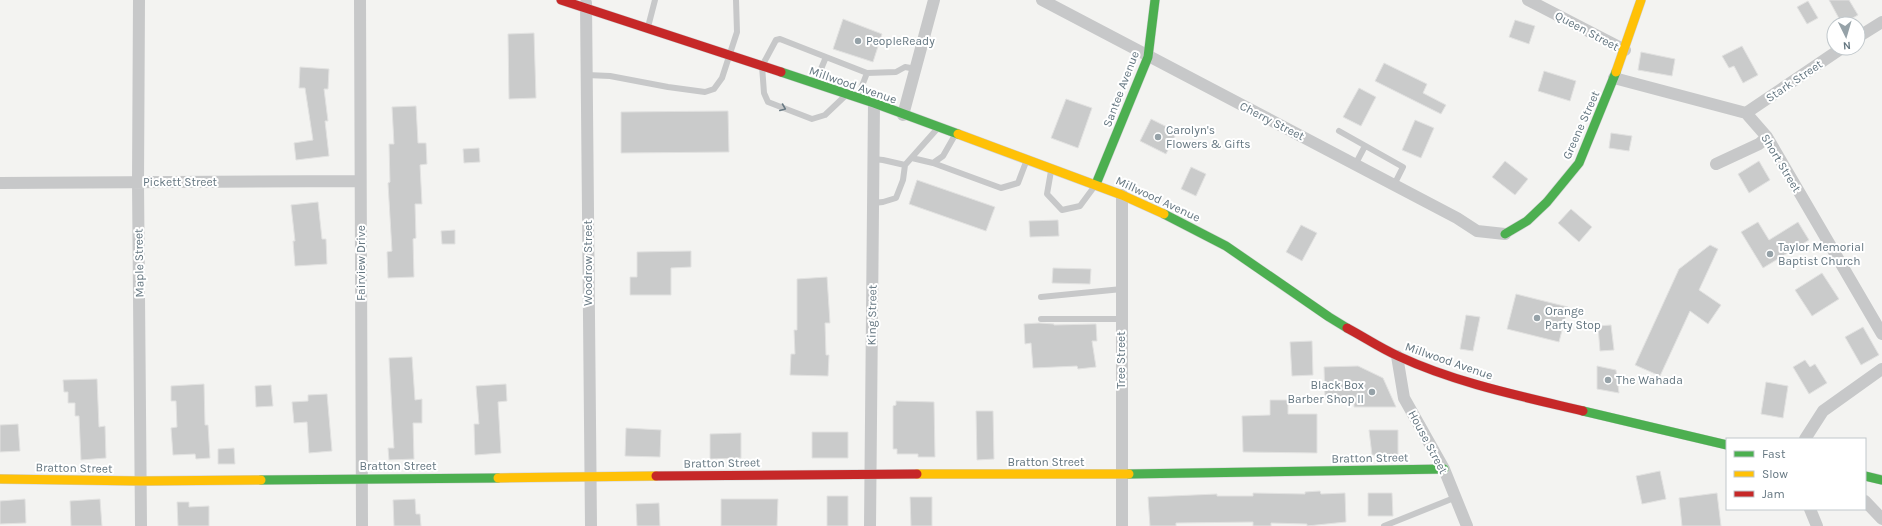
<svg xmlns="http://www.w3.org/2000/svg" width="1882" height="526" font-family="Karla,sans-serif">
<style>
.building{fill:#cacbcb;stroke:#e2e2e1}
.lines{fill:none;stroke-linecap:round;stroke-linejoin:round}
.fast-casing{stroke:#cfd0d1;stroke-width:10}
.slow-casing{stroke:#cfd0d1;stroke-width:10}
.jam-casing{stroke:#cfd0d1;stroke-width:10}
.lane{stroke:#c7c8c9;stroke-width:6}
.street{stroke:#c7c8c9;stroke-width:12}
.fast{stroke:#4caf50;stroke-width:9}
.slow{stroke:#ffc107;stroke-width:9}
.jam{stroke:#c62828;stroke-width:9}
.oneway{stroke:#697a84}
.poi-dot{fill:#96a2a8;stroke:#fff;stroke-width:1.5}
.labels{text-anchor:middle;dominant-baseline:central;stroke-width:4;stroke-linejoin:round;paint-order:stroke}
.street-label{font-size:12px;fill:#647680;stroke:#fff}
.poi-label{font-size:12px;fill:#647680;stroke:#fff;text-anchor:start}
</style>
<rect width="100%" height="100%" fill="#f3f3f1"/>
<path class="building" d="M1829,0H1849L1858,15L1842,24Z
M1808,1L1818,18L1807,24L1797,7Z
M843,19L882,34L873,62L833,49Z
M1515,20L1535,26L1529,44L1509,37Z
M534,33L536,98L509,99L508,34Z
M1742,46L1758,75L1743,83L1734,66L1729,68L1722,56Z
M1641,52L1675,59L1672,76L1638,70Z
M1384,63L1427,84L1423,93L1446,105L1441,114L1375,81Z
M300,67L329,69L328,89H324L328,121H325L329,156L296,160L294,143L313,140L305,88H299Z
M1544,71L1576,81L1570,101L1538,91Z
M1359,88L1376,97L1361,126L1343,117Z
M1066,99L1092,108L1078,148L1051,138Z
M416,106L418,143H426L427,164L420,165L422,204H415L416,238L413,239L414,277L388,278L387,252L392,251L388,183L390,182L389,144H394L392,107Z
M728,111L729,152L621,153V112Z
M1151,119L1177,132L1166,154L1140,141Z
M1415,120L1434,128L1421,158L1402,150Z
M1611,133L1632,136L1629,151L1609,148Z
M479,148L480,162L464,163L463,149Z
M1505,161L1528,179L1515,195L1492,177Z
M1759,161L1770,180L1749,193L1738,174Z
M1191,167L1206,174L1196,196L1181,189Z
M917,180L995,207L986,231L909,204Z
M318,202L322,239H326L327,264L295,266L293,241H295L291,205Z
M1571,209L1592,227L1579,242L1558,223Z
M1058,220L1059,236L1030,237L1029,221Z
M1758,222L1769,240L1798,222L1809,240L1763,268L1741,232Z
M1301,225L1317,233L1302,261L1286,252Z
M455,230V244H442L441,231Z
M1710,245L1718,249L1699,290L1721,305L1708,324L1690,311L1660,376L1635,365L1679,269Z
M691,251V267L671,268V295H630V277H637V252Z
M1053,268L1091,269L1090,284L1052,283Z
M1822,273L1839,299L1812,316L1795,290Z
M827,277L830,323H825L826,355H829L828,376L790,375L791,354H795L794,330H797V279Z
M1516,294L1568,307L1559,342L1507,329Z
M1466,315L1480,317L1473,351L1460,349Z
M1039,323L1054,324V325L1096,324L1097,341H1092L1096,367L1078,369L1077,366L1033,368L1031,343L1025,344L1024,324Z
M1611,325L1614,350L1600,351L1598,326Z
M1863,327L1879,355L1861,365L1845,337Z
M1312,341L1313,375L1292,376L1290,342Z
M412,357L415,400L422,399V423H413L414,459L389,460L388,448H394L389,358Z
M1805,360L1810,367L1815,364L1827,383L1809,394L1793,367Z
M1358,366L1383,378L1396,407H1354V399H1325L1324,367Z
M1597,366L1616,370L1619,393L1597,389Z
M97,379L99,427L105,426L106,458L81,460L79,416H75V403H68V392H64L63,380Z
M1766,382L1788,386L1783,418L1761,414Z
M204,384L205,425H208L210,458L196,459L195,454L173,455L171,428L177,427L176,401H171V386Z
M506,384L507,401L498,402L501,453L475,455L474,424H479L476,386Z
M271,385L273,406L256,407L255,386Z
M327,394L332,451L309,453L307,422L294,423L292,402L308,401V395Z
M1270,400H1288V414H1317V453L1243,452L1242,416L1270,415Z
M896,401L934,402L935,457H918V454H897V449H893V406L896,405Z
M976,411H993L994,459L977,460Z
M18,424L20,451L0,452V425Z
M626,428L661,430L660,457L625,456Z
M1369,430H1398V456L1372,455Z
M812,432H848V458H812Z
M741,433V458L710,459V434Z
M234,448L235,464H218V449Z
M1660,471L1666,499L1642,504L1636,476Z
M1320,491L1321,494L1345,493L1346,522L1307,526V524L1271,523V526H1253V522L1176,523V526H1150L1148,497L1217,494V496H1253V493L1305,494V492Z
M1368,493H1392L1393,516H1368Z
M1717,493L1721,526H1682L1679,498Z
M827,496H848V526H827Z
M910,497H932V526H911Z
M25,499L26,523L0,524V501Z
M100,499L102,526H71L70,501Z
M415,499L416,514H420L421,526H394L393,500Z
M721,499H778L777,526H721Z
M177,502H189V507L209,506V526H178Z
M659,503L660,526H637L636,504Z"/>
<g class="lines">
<g class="fast-casing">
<path id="fast" d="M781,72L874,103L958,134
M1096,184L1148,57L1155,0
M1164,214L1226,246L1329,317L1347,328
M1505,234L1527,221L1547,202L1579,163L1616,72
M1583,411L1727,445
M1129,474L1444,469
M1865,476L1882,480
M261,480L498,478"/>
</g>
<g class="slow-casing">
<path id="slow" d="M1616,72L1641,0
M958,134L1122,195L1164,214
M917,474H1129
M498,478L656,476
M0,479L141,481L261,480"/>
</g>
<g class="jam-casing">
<path id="jam" d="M561,0L781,72
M1347,328C1364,337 1380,348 1398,356C1456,383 1520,396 1583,411
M656,476L917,474"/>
</g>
<path class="lane" d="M648,27L655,0
M826,57L867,73L858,96
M867,73L896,72L905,67L916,69
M587,75L610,76L668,87L705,92L714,89L722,78L737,32L736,0
M816,81L826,57L780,39L776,40L762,66L764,93L768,102L812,119L825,115L844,97
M1339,131L1403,167L1394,185
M912,158L933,163L943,156L955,135
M933,163L1001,188L1018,183L1026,162
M905,165L937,129
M1355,165L1365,146
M1051,171L1047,194L1062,210L1080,206L1094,187
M873,203L883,202L896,198L903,180L905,165L883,160L873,159
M1041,297L1122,289
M1041,319H1121
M1384,526L1454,498"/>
<path class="street" d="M139,0L138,182L141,526
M360,0L362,526
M1042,0L1457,218L1477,231L1505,234
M1528,0L1625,50
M586,3L591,526
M1858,37L1882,22
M1614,78L1746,113L1767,137L1882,334
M1746,113L1842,48
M903,115L934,0
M1716,164L1759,144L1767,137
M0,183L360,181
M1397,356L1404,398L1444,469L1467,526
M1805,439L1823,411L1882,369
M1865,501L1882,519
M1810,509L1817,526
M870,526L874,103
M1122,526V195"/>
<use href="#fast" class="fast"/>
<use href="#slow" class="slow"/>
<use href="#jam" class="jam"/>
</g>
<defs><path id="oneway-chevron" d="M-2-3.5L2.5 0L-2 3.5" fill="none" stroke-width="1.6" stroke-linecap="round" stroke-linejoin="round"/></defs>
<use class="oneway" href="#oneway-chevron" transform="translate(783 108) rotate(22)"/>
<g class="poi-dot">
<circle cx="858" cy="41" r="4"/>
<circle cx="1158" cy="137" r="4"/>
<circle cx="1770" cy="254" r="4"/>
<circle cx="1537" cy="318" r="4"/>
<circle cx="1608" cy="380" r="4"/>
<circle cx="1372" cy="392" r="4"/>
</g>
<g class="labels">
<g class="street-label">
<text transform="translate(1587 31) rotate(28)">Queen Street</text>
<text transform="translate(1794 81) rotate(-34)">Stark Street</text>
<text transform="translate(853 85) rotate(19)">Millwood Avenue</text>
<text transform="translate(1121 89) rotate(-69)">Santee Avenue</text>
<text transform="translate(1272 121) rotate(27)">Cherry Street</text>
<text transform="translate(1581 125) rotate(-66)">Greene Street</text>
<text transform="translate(1781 163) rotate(59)">Short Street</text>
<text x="180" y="182">Pickett Street</text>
<text transform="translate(1158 199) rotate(25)">Millwood Avenue</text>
<text transform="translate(139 263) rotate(-91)">Maple Street</text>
<text transform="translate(361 263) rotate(-90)">Fairview Drive</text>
<text transform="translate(588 263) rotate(-90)">Woodrow Street</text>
<text transform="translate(872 315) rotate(-89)">King Street</text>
<text transform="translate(1121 360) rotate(-90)">Tree Street</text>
<text transform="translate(1449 361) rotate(19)">Millwood Avenue</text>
<text transform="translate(1428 442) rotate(62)">House Street</text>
<text transform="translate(1370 458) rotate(-1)">Bratton Street</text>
<text x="1046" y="462">Bratton Street</text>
<text transform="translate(722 463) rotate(-1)">Bratton Street</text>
<text x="398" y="466">Bratton Street</text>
<text transform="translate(74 468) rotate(1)">Bratton Street</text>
</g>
<g class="poi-label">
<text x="866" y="41">PeopleReady</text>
<text x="1166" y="130">Carolyn's<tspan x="1166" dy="14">Flowers &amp; Gifts</tspan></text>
<text x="1778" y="247">Taylor Memorial<tspan x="1778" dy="14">Baptist Church</tspan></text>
<text x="1545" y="311">Orange<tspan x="1545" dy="14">Party Stop</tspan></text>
<text x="1616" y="380">The Wahada</text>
<text x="1364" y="385" text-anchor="end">Black Box<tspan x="1364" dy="14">Barber Shop II</tspan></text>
</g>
</g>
<rect x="1726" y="438" width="140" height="72" fill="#ffffff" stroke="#c1c8cc"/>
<rect x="1734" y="451" width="20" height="6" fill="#4caf50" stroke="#c1c8cc"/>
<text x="1762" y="458" font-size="12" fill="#647680">Fast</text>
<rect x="1734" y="471" width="20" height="6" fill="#ffc107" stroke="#c1c8cc"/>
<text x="1762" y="478" font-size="12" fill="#647680">Slow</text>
<rect x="1734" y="491" width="20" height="6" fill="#c62828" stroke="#c1c8cc"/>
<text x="1762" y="498" font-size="12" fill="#647680">Jam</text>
<g transform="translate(1846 36) rotate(175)"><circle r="19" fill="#ffffff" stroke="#c1c8cc"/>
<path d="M0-3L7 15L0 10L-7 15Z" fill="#96a2a8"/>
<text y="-6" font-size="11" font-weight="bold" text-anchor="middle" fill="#647680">N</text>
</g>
</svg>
